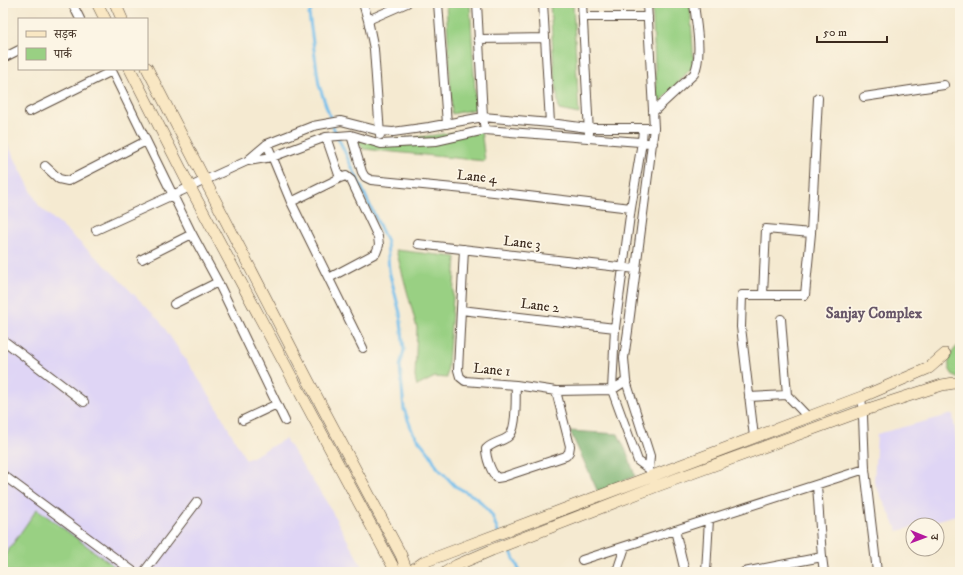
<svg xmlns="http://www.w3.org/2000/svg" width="963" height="575" font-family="'IM FELL DW Pica','Noto Serif Devanagari',serif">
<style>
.built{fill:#dfd5f5}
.green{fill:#99d083;stroke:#6a7d50}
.forest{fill:#7ab271;stroke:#5a6e48}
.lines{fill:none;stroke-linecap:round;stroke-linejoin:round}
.stream{stroke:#72beec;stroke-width:3}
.minor-casing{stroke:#574739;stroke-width:10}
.secondary-casing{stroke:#574739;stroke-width:12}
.minor{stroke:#fff;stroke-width:8}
.secondary{stroke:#f9e7c3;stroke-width:11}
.labels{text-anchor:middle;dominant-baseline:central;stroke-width:3.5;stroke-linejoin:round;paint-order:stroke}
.street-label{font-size:14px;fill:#3b2a1e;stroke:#fcf5e5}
.neighbourhood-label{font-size:15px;font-weight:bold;fill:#675668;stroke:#fcf5e5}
</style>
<rect width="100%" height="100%" fill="#fcf5e5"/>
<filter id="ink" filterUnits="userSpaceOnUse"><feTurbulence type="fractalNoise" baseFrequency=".025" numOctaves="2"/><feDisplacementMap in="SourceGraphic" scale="8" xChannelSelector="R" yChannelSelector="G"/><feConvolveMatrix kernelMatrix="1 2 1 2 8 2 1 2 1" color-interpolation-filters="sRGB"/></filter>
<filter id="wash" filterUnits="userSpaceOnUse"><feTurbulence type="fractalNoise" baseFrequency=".012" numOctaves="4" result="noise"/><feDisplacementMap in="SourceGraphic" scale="16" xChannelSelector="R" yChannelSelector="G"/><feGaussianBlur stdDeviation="0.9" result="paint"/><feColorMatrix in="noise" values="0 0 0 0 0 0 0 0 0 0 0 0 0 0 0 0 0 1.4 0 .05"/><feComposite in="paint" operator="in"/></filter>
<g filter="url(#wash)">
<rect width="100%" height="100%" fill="#f5ead1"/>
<path class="built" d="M3,123L7,143L39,206L106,266L159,320L212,399L246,460L285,439L326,501L365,572H3Z
M953,414L960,474V514L920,525H913V527L898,531L874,482L877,434Z"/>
<path class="green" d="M446,3H470L476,109L452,114Z
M550,3H573L579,114L559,110L554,69Z
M652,3H690L694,65L657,106Z
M481,129L485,161L363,149L357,140L382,142Z
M396,250L456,257L447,378L435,377L417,386L415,377L417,328Z
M960,344V380C943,371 947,354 960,344Z
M37,509L122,572H3V558Z"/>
<path class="forest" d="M570,431L618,434L627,453L635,476L598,492Z"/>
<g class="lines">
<path class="stream" d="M316,3L309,14L319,85L334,129L387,242L389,271L400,313L404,350L400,366L404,409L413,433L430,454L437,467L455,486L477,498L492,515L499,535L504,542
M507,547L511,552L520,572"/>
</g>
</g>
<g filter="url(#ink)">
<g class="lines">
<g class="minor-casing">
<path id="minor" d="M72,3L80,19
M363,3L368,20
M438,3L447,124
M477,3L483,117L485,130
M543,3L550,123
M582,3L589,133
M647,3L654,128
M583,17H648
M478,39L545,38
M5,57L19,50
M111,69L192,234L218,282L285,421
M864,97L944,85
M29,112L112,71
M653,112L694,74C703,55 696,24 694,3
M643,128L642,142L631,208L615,328L612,390L638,461L649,469
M351,135L362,172L365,177L371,180L485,191L631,208
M380,135L374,49L368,20L407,3
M326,137L340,178L346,176L351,180L378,237L379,245L376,253L329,278
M267,144L291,202L363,348
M248,161L272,157L326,137L351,135L381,144L436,141L485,130L653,143
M45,166L59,179L68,181L146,141
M291,202L340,178
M96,230L247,161L267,144L313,126L341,121L380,131L393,132L429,127L483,117L550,123L588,128H654L628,331L624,358L626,381L650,456L649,469L653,480
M418,244L636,269
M464,249L458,370L460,377L465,381L516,385L556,391L612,390L626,381
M142,259L192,234
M763,295L766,229L811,233
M174,304L218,282
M461,310L615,328
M781,319L787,395
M3,340L84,402
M516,385C515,397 518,430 508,437C501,442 493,442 486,449C486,458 491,472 497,478L503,477L566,456L569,452L570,446L556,391
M749,397L787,395L808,417
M861,397L863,416L865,469L877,572
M243,420L277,404
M754,437L741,327L742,295H805L811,233L818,98
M3,475L134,572
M817,485L822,557L824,572
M675,530L685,572
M582,560L865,469
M144,572L197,502
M614,572L618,568L625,547
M706,572L709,519
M744,572L822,557"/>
</g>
<g class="secondary-casing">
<path id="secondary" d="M97,3L105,19
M115,3L122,19
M147,68L309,382L401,555L406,569
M130,69L190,187L396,572
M414,569L424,562L864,396L929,368L945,354
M446,572L457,565L492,550L657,486L862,411L942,385L954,383"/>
</g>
<use href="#minor" class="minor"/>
<use href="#secondary" class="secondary"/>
</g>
</g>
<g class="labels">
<g class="street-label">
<text transform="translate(477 177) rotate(6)">Lane 4</text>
<text transform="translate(522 243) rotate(6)">Lane 3</text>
<text transform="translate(540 306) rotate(7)">Lane 2</text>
<text transform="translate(492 370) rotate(5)">Lane 1</text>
</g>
<g class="neighbourhood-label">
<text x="874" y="313">Sanjay Complex</text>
</g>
</g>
<rect width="963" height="575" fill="none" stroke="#fcf5e5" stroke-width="16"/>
<rect x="18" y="18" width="130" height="52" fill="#fcf5e5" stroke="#afa495"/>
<rect x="26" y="31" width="20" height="6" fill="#f9e7c3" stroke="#afa495"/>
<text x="54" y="38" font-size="12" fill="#3b2a1e">सड़क</text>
<rect x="26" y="48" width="20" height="12" fill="#99d083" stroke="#afa495"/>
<text x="54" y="58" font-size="12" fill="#3b2a1e">पार्क</text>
<g transform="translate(925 537) rotate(91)"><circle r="19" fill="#fcf5e5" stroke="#afa495"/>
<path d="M0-3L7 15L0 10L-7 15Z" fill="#b5179e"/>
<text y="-6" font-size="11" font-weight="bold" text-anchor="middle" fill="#3b2a1e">उ</text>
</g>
<path d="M817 36v6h70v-6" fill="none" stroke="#3b2a1e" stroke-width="2"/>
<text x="823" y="36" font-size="12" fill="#3b2a1e" stroke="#fcf5e5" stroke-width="3" paint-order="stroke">50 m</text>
</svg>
